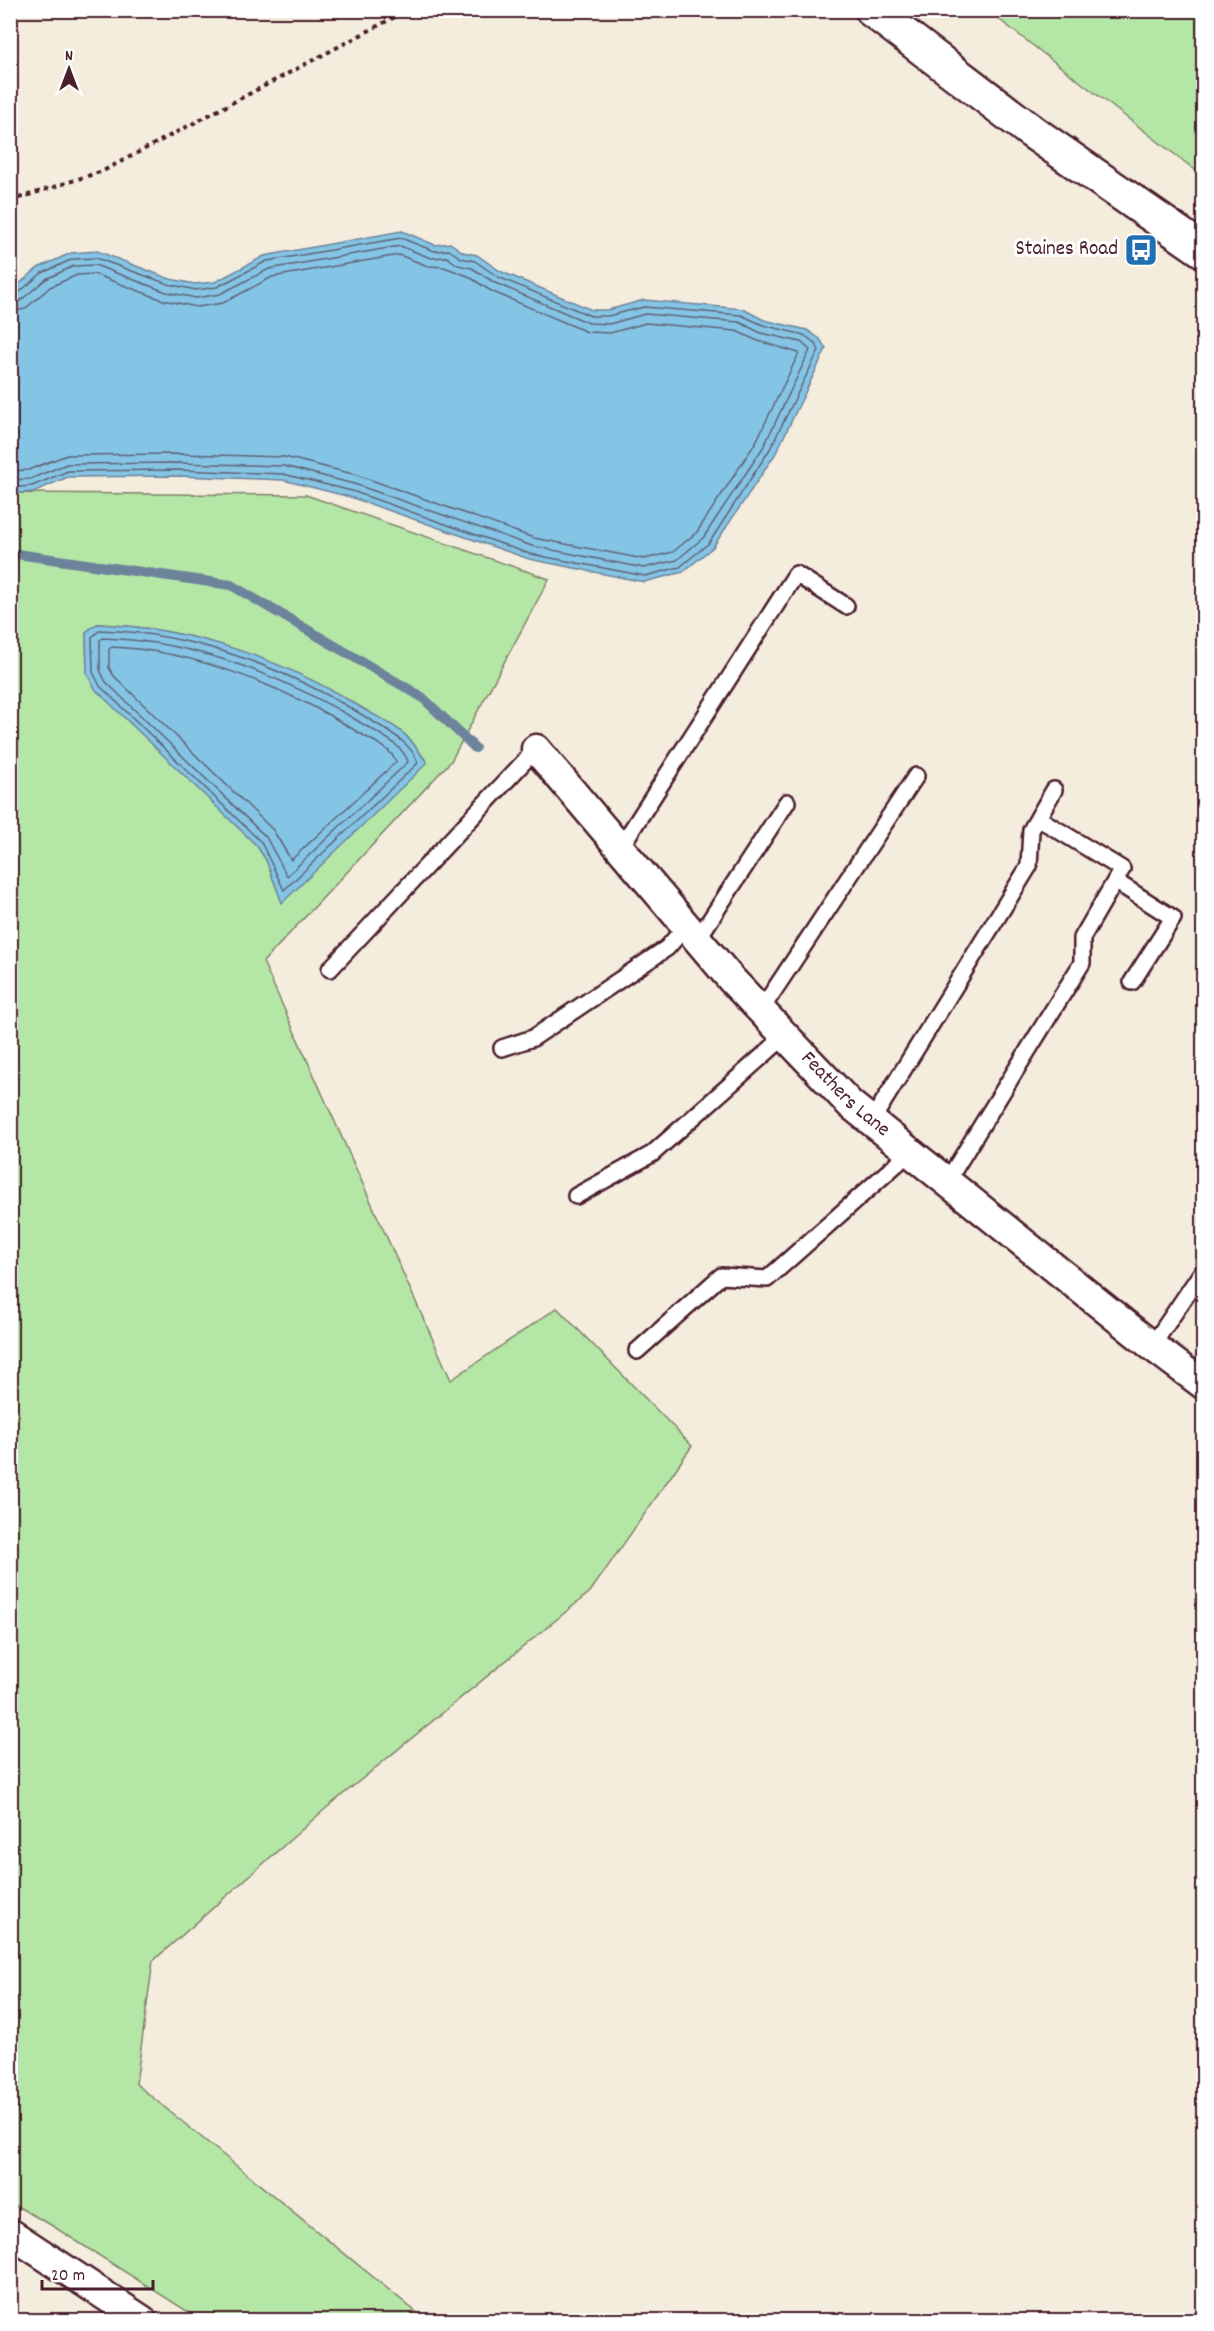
<svg xmlns="http://www.w3.org/2000/svg" width="1214" height="2331" font-family="Dekko,sans-serif">
<style>
.green{fill:#b4e6a6;stroke:#7f8268;stroke-width:1.5;fill-rule:evenodd}
.water{fill:#84c5e5;stroke:#6d839b;stroke-width:1.5}
.lines{fill:none;stroke-linecap:round;stroke-linejoin:round}
.shore{stroke:#616175;stroke-width:1.5}
.stream{stroke:#6d839b;stroke-width:10}
.service-casing{stroke:#4a1f2b;stroke-width:20}
.minor-casing{stroke:#4a1f2b;stroke-width:33}
.secondary-casing{stroke:#4a1f2b;stroke-width:38}
.path{stroke:#4a1f2b;stroke-width:4;stroke-dasharray:4.5 4.5;stroke-linecap:butt}
.service{stroke:#fff;stroke-width:15}
.minor{stroke:#fff;stroke-width:28}
.secondary{stroke:#fff;stroke-width:33}
.labels{text-anchor:middle;dominant-baseline:central;stroke-width:6;stroke-linejoin:round;paint-order:stroke}
.poi-label{font-size:21px;fill:#4a1f2b;stroke:#fff;text-anchor:end}
.street-label{font-size:21px;fill:#4a1f2b;stroke:#fff}
</style>
<rect width="100%" height="100%" fill="#f4ecdd"/>
<filter id="ink" filterUnits="userSpaceOnUse"><feTurbulence type="fractalNoise" baseFrequency=".0167" numOctaves="2"/><feDisplacementMap in="SourceGraphic" scale="12" xChannelSelector="R" yChannelSelector="G"/><feConvolveMatrix kernelMatrix="1 2 1 2 8 2 1 2 1" color-interpolation-filters="sRGB"/></filter>
<g filter="url(#ink)">
<path class="green" d="M987,11H1203V176L988,11Z
M11,493L306,495L549,579L451,761L263,962L451,1380L557,1308L692,1446L590,1592L324,1810L153,1961L136,2084L426,2320H201L51,2225L11,2203ZM97,624C193,627 288,662 369,712C380,719 394,725 404,734C413,741 420,753 427,762L282,902L266,860L257,846L87,674L86,632Z"/>
<path class="water" d="M402,231L435,245L450,243L463,252L477,255L500,271L592,310H608L644,300L743,309L764,320L807,330L820,339L826,349L776,453L713,547L683,572L644,582L529,559L350,497L283,480L180,476L68,477L33,492L11,494V291L38,268L71,253L97,251L170,279L195,284L215,282L264,256Z
M97,624C190,627 286,660 365,710C378,717 393,724 404,734C413,742 420,753 427,763L282,903L266,860L257,846L96,690L87,674L86,632Z"/>
<g class="lines">
<path class="shore" d="M10,296L17,294L42,273L73,259L96,258L168,284L196,290L217,287L267,261L401,238L434,251L449,250L461,258L475,261L498,277L591,316H608L644,307L741,315L763,325L804,335L815,343L819,350L770,449L709,543L680,567L645,576L530,554L352,491L283,474L180,470L68,471L32,486L10,488
M10,303L20,301L46,279L74,266L95,265L166,292L196,298L220,294L269,269L400,246L431,258L447,257L458,265L472,268L495,283L589,323L609,324L645,314L739,322L761,333L801,342L810,350L764,446L703,538L677,560L644,568L532,546L354,484L284,466L180,463L67,464L30,479L10,480
M10,312L25,309L50,287L77,275L94,274L163,300L197,307L223,303L272,277L399,255L428,266L444,267L468,276L491,291L587,332L610,333L646,323L736,331L758,341L799,353L756,442L697,532L673,552L644,559L534,538L357,475L285,457L180,454L67,455L28,470L10,471
M100,630C196,633 291,670 372,721C388,731 412,743 418,763L284,890L261,842L100,686L93,672L92,637Z
M103,638C196,641 289,678 368,727C382,736 403,745 408,762L287,876L266,837L106,682L100,670V640Z
M112,647C195,650 292,690 361,734C373,741 391,748 396,762L291,860L273,830L114,676L109,668V649Z"/>
<path class="stream" d="M10,553L231,585L422,697L475,748"/>
<g class="service-casing">
<path id="service" d="M620,848L796,574L846,606
M1115,881L1173,918L1132,982
M697,940L787,802
M330,969L536,749
M761,1010L916,776
M502,1048L533,1038L667,948L686,926
M871,1122L1029,866L1031,830L1054,790
M946,1183L1082,963V938L1122,869L1038,818
M576,1196L652,1154L785,1036
M1152,1346L1204,1269
M637,1351L721,1276L767,1279L909,1153"/>
</g>
<g class="minor-casing">
<g id="minor">
<path id="s1" d="M536,749L731,979L850,1104L1152,1346L1204,1385"/>
<path d="M10,2233L142,2320"/>
</g>
</g>
<g class="secondary-casing">
<path id="secondary" d="M872,10L1031,131L1204,251"/>
</g>
<path class="path" d="M10,201L103,171L408,10"/>
<use href="#service" class="service"/>
<use href="#minor" class="minor"/>
<use href="#secondary" class="secondary"/>
</g>
</g>
<defs>
<g id="bus-square" transform="scale(1.725)"><rect x="-9" y="-9" width="18" height="18" rx="4" fill="#1f6fb2" stroke="#fff"/><path d="M-5-6H5V4H4V6H2V4H-2V6H-4V4H-5ZM-3.5-4V0h7V-4ZM-3.5 1.2v1.5H-2V1.2ZM2 1.2v1.5H3.5V1.2Z" fill="#fff"/></g>
</defs>
<g fill-rule="evenodd">
<use href="#bus-square" x="1141" y="250"/>
</g>
<g class="labels">
<g class="poi-label">
<text x="1118" y="250">Staines Road</text>
</g>
<g class="street-label">
<text stroke="none"><textPath href="#s1" startOffset="464">Feathers Lane</textPath></text>
</g>
</g>
<rect width="1214" height="2331" fill="none" stroke="#fff" stroke-width="36"/>
<rect x="18" y="18" width="1178" height="2295" fill="none" stroke="#4a1f2b" stroke-width="2" filter="url(#ink)"/>
<g transform="translate(69 69)" stroke="#ffffff" stroke-width="4.5" paint-order="stroke">
<path d="M0-4.5L10 22L0 15L-10 22Z" fill="#4a1f2b"/>
<text y="-9" font-size="16" font-weight="bold" text-anchor="middle" fill="#4a1f2b">N</text>
</g>
<path d="M42 2280v9h111v-9" fill="none" stroke="#4a1f2b" stroke-width="3"/>
<text x="51" y="2280" font-size="18" fill="#4a1f2b" stroke="#ffffff" stroke-width="4.5" paint-order="stroke">20 m</text>
</svg>
